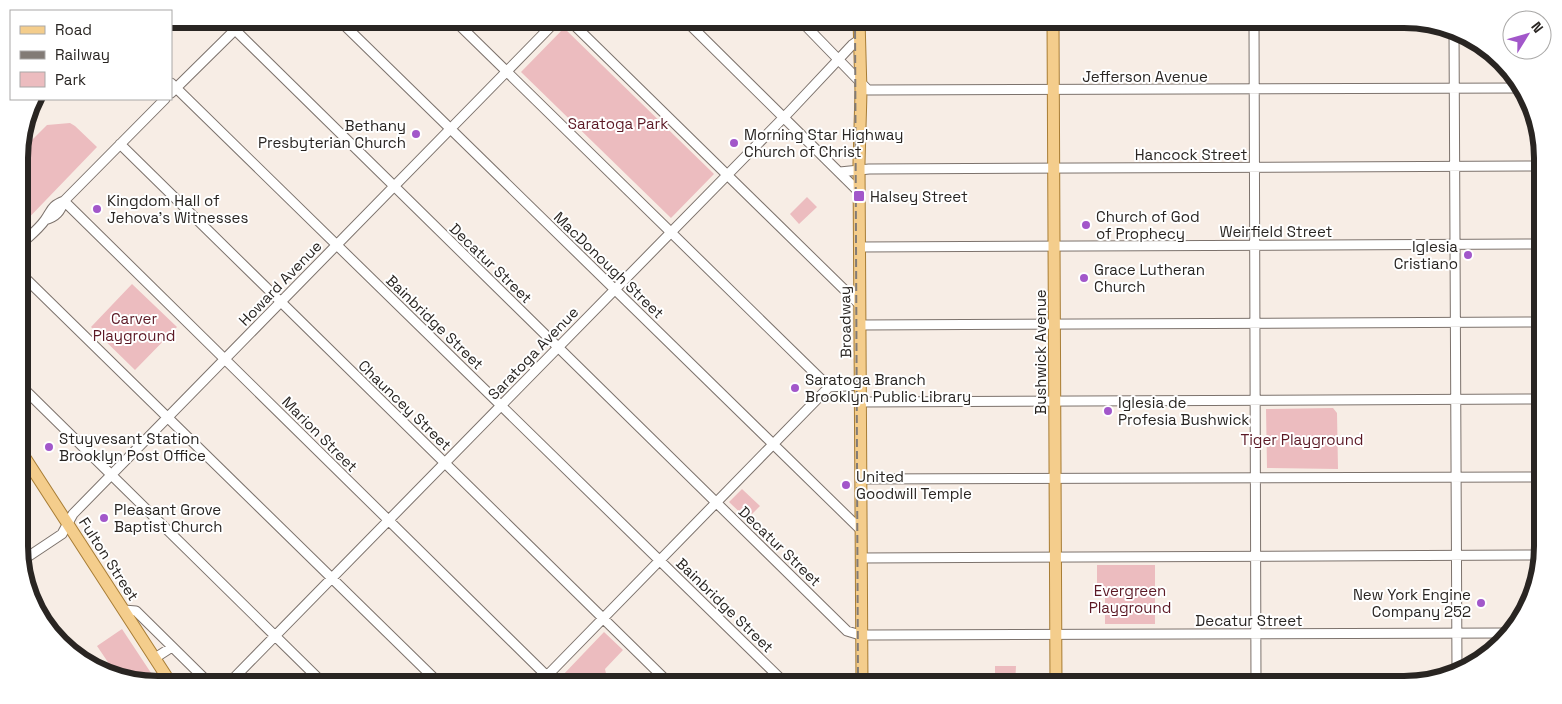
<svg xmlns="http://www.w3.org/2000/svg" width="1562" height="704" font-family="'Space Grotesk',sans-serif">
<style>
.green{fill:#ecbcbf}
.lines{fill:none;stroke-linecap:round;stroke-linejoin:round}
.minor-casing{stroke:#7c726c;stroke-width:11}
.major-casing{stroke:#a87d35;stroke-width:13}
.minor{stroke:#fff;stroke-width:9}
.major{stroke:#f4cd8c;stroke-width:11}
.rail{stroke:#827b76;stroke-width:2;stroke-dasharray:8 4;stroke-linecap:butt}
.poi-dot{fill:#a257ca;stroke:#fff;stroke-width:2}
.labels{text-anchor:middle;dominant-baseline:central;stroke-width:4;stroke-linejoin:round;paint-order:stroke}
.street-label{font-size:15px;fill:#292522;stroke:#fff}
.park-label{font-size:15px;fill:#5c1925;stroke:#fff}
.poi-label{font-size:15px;fill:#292522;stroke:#fff;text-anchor:start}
.rim{fill:none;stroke:#292522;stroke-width:6}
</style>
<rect width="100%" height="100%" fill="#f7ede5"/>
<path class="green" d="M564,28L714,174L671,218L521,72Z
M70,123L75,126L97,147L19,228V153L47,125Z
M807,197L817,207L799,224L790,214Z
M132,284L177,327L135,370L91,327Z
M1333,408L1337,413L1338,469L1267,468L1266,409Z
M742,489L760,506L747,519L729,502Z
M1097,565H1155V624H1105V595H1097Z
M122,629L159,685L118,677L97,646Z
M604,632L623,650L605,669L607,678L614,685H570L561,677Z
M995,666H1016L1015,685H995Z"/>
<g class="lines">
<g class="minor-casing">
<path id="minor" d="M224,19L847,631L860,635H871L1506,633
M338,19L861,530
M453,19L829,387
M568,19L860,305
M684,19L859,192
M799,19L868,90L1521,88
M1254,19L1256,685
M1454,29L1457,670
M171,83L787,685
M171,93L246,19
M120,144L671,685
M840,172L869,169L1542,166
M64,201L556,685
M45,220C56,217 60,212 64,201L165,99
M19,246C27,238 38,230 45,220C52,210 51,206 64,201
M860,247L1542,244
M19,272L441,685
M860,325L1543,322
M20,385L325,685
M861,402L1543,399
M861,479L1543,477
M861,558L1542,555
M20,562L62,534L73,514L558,19
M124,610L136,611L211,685
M155,658L172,647
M227,685L790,111L852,45L859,40
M538,685L829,387L861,385"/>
</g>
<g class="major-casing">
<path id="major" d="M859,19L861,92L859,163L862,685
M1053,19L1056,685
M20,450L172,685"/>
</g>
<use href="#minor" class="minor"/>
<use href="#major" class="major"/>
<path class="rail" d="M855,19L858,685"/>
</g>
<g class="poi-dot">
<circle cx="416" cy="134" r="5"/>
<circle cx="734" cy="143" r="5"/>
<rect x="853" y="190" width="12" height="12" rx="2.5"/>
<circle cx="97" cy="209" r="5"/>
<circle cx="1086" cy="225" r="5"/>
<circle cx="1468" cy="255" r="5"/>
<circle cx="1084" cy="278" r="5"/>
<circle cx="795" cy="388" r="5"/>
<circle cx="1108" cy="411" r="5"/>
<circle cx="49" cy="447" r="5"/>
<circle cx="846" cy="485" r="5"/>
<circle cx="104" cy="518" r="5"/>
<circle cx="1481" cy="603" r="5"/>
</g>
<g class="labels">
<g class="street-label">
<text x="1145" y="76">Jefferson Avenue</text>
<text x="1191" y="154">Hancock Street</text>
<text x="1276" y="231">Weirfield Street</text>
<text transform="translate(491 263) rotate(44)">Decatur Street</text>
<text transform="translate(609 265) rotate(44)">MacDonough Street</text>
<text transform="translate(280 283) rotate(-46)">Howard Avenue</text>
<text transform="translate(435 322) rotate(44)">Bainbridge Street</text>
<text transform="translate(845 322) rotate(-91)">Broadway</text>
<text transform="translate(1040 352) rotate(-90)">Bushwick Avenue</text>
<text transform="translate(533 353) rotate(-46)">Saratoga Avenue</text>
<text transform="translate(405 405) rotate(44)">Chauncey Street</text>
<text transform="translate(320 434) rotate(45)">Marion Street</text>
<text transform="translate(780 546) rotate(44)">Decatur Street</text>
<text transform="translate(109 559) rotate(57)">Fulton Street</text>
<text transform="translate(725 605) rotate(44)">Bainbridge Street</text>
<text x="1249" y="620">Decatur Street</text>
</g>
<g class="park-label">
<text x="618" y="123">Saratoga Park</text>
<text x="134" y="318">Carver<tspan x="134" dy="17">Playground</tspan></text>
<text x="1302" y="439">Tiger Playground</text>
<text x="1130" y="590">Evergreen<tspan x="1130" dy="17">Playground</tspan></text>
</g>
<g class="poi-label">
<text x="406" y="125" text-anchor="end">Bethany<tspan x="406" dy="17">Presbyterian Church</tspan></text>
<text x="744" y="134">Morning Star Highway<tspan x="744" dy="17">Church of Christ</tspan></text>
<text x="870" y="196">Halsey Street</text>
<text x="107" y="200">Kingdom Hall of<tspan x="107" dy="17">Jehova's Witnesses</tspan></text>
<text x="1096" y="216">Church of God<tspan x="1096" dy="17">of Prophecy</tspan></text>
<text x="1458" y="246" text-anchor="end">Iglesia<tspan x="1458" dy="17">Cristiano</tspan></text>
<text x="1094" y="269">Grace Lutheran<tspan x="1094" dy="17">Church</tspan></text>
<text x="805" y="379">Saratoga Branch<tspan x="805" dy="17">Brooklyn Public Library</tspan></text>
<text x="1118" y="402">Iglesia de<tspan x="1118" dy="17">Profesia Bushwick</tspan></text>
<text x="59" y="438">Stuyvesant Station<tspan x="59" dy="17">Brooklyn Post Office</tspan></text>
<text x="856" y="476">United<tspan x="856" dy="17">Goodwill Temple</tspan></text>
<text x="114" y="509">Pleasant Grove<tspan x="114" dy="17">Baptist Church</tspan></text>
<text x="1471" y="594" text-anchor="end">New York Engine<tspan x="1471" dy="17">Company 252</tspan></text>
</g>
</g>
<path d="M0 0H1562V704H0ZM158 28H1404A130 130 0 0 1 1534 158V546A130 130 0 0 1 1404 676H158A130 130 0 0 1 28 546V158A130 130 0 0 1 158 28Z" fill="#fff" fill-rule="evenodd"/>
<path class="rim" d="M158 28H1404A130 130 0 0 1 1534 158V546A130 130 0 0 1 1404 676H158A130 130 0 0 1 28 546V158A130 130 0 0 1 158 28Z"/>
<rect x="10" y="10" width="162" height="90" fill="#ffffff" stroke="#a9a8a7"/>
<rect x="20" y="26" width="25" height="8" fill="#f4cd8c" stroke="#a9a8a7"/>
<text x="55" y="35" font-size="15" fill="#292522">Road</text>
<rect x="20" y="51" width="25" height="8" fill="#827b76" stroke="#a9a8a7"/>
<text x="55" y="60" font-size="15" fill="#292522">Railway</text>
<rect x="20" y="72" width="25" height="15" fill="#ecbcbf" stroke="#a9a8a7"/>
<text x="55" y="85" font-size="15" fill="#292522">Park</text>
<g transform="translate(1527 35) rotate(53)"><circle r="24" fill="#ffffff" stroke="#a9a8a7"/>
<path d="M0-4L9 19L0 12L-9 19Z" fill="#a257ca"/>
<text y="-8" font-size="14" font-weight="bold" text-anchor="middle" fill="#292522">N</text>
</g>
</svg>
